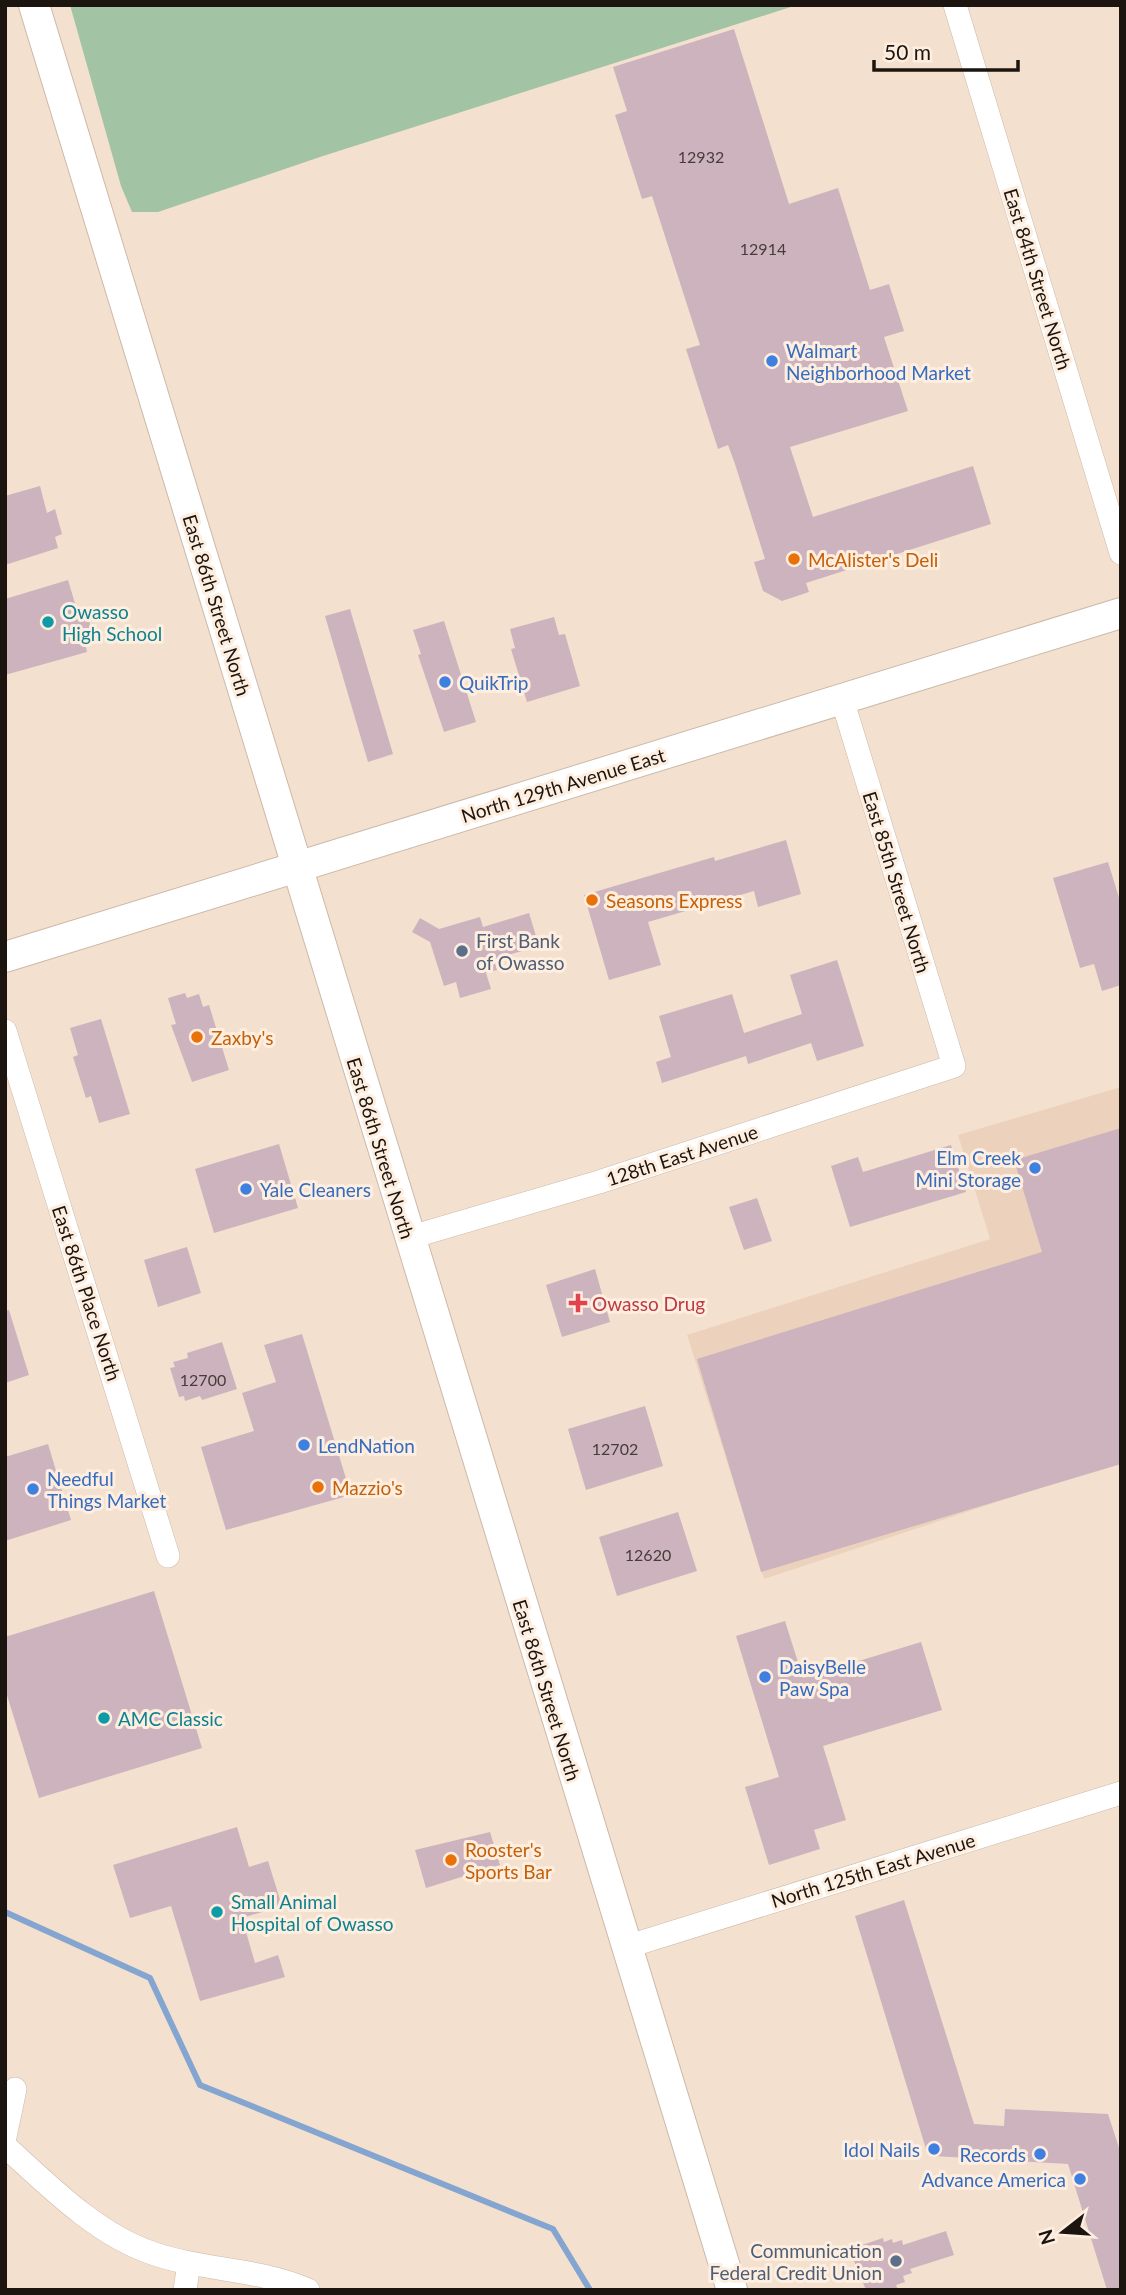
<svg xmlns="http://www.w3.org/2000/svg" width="1126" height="2295" font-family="Lato,sans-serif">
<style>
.built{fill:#ecd2bc}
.green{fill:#a2c4a4}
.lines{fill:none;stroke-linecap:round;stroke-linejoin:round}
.stream{stroke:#83a5cf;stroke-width:6}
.building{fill:#ccb3be}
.minor-casing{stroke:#ccb9a9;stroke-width:24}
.major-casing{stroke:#ccb9a9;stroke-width:32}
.minor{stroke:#fff;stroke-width:23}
.major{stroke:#fff;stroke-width:30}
.shop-dot{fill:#3f7fe0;stroke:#feeee0;stroke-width:2.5}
.food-dot{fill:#e8710a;stroke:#feeee0;stroke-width:2.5}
.culture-dot{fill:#0f9aa8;stroke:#feeee0;stroke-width:2.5}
.service-dot{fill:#5c6f8a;stroke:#feeee0;stroke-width:2.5}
.health-dot{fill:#e0444e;stroke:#feeee0;stroke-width:2.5}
.labels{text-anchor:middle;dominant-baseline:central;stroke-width:6;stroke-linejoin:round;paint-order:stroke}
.number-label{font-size:16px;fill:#483c3b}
.street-label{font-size:19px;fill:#1c150f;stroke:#feeee0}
.shop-label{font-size:19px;fill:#366cbe;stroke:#feeee0;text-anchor:start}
.food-label{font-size:19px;fill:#c56008;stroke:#feeee0;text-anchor:start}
.culture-label{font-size:19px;fill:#0d838f;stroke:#feeee0;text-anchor:start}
.service-label{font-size:19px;fill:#4e5e75;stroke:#feeee0;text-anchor:start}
.health-label{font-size:19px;fill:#be3a42;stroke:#feeee0;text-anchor:start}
</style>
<rect width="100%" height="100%" fill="#f4e0cf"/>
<path class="built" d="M1121,1087V1461L764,1579L687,1335L990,1239L958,1135Z"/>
<path class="green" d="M70,5H797L323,156L158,212H132L121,186Z"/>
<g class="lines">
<path class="stream" d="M5,1912L150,1978L200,2085L553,2229L590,2290"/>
</g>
<path class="building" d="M734,29L789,204L838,188L870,290L889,284L904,331L884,337L908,411L790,447L813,517L973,466L991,524L806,583L809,592L782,601L763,591L754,562L765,559L735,464L728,445L718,449L686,349L700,345L652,196L642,199L615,115L627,111L613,67Z
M40,486L47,513L55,509L62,534L55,537L58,548L5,565V496Z
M68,580L77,610L85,607L93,634L84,637L87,652L5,675V599Z
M350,609L393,754L368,762L325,616Z
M554,617L559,635L565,634L580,686L527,702L511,649L515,648L510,629Z
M444,621L476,722L444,732L418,655L421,654L413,630Z
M786,840L801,894L758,907L754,891L648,922L661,965L609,980L584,895L714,857L715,861Z
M1108,862L1121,904V985L1102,991L1094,964L1080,968L1053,878Z
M529,913L539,946L494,959L497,970L486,973L491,989L460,998L456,982L444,986L430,942L412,932L420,918L439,929L480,917L483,927Z
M837,960L864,1046L817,1061L811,1043L748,1064L746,1056L662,1083L656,1062L671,1057L659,1016L732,994L744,1033L802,1014L790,975Z
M185,993L187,998L199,994L203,1007L209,1005L229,1070L192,1082L171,1025L176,1024L168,998Z
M101,1019L130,1114L99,1123L91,1096L86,1098L73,1057L78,1055L70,1028Z
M1121,1128V1464L761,1572L697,1359L1042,1252L1014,1160Z
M279,1144L298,1208L214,1233L195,1169Z
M951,1145L966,1192L850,1227L831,1166L858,1157L863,1172Z
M757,1198L772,1241L744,1250L729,1207Z
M187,1247L201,1293L158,1307L144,1260Z
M595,1269L610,1322L562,1337L546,1285Z
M9,1310L29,1375L5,1383V1311Z
M302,1334L351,1495L226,1530L201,1447L254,1431L242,1393L276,1382L264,1345Z
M222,1342L237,1389L202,1400L200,1396L185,1401L184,1396L179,1397L170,1368L175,1367L173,1362L188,1358L187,1353Z
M645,1406L663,1466L586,1490L568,1429Z
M48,1444L71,1520L5,1541V1457Z
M678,1512L697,1571L617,1596L599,1537Z
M154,1591L202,1748L39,1798L5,1689V1637Z
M785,1621L803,1678L921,1642L942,1710L823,1746L846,1820L814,1830L820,1849L769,1865L745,1787L779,1777L736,1636Z
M237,1827L249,1867L268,1861L282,1906L242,1918L255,1963L278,1955L285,1977L200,2001L171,1906L130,1918L113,1865Z
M490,1832L500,1865L426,1888L415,1850Z
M904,1900L974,2124L1004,2126L1005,2109L1108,2114L1121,2154V2290H1107L1068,2164L934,2156L926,2149L855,1916Z
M946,2231L954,2255L910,2269L912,2273L903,2276L905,2282L896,2285L898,2290H866L854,2261L857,2260L854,2251L863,2248L862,2245L883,2238L884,2242L892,2239L893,2243L902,2240L903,2245Z"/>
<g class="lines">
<g class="minor-casing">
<path id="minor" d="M955,5L1121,553
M5,1031L168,1556
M408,1238L599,1182L954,1066L842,699
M626,1947L1121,1793
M5,2137L15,2089
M5,2146C48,2185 96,2234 152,2253C203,2271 258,2268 308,2290
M185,2290L189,2263"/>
</g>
<g class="major-casing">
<path id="major" d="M34,5L732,2290
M5,957L1121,613"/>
</g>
<use href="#minor" class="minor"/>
<use href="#major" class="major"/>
</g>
<g class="shop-dot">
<circle cx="772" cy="361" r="7"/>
<circle cx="445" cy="682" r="7"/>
<circle cx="1035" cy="1168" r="7"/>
<circle cx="246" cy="1189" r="7"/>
<circle cx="304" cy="1445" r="7"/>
<circle cx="33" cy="1489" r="7"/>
<circle cx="765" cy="1677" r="7"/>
<circle cx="934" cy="2149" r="7"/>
<circle cx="1040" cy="2154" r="7"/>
<circle cx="1080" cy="2179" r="7"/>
</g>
<g class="food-dot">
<circle cx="794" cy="559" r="7"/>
<circle cx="592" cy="900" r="7"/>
<circle cx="197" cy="1037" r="7"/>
<circle cx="318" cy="1487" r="7"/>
<circle cx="451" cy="1860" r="7"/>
</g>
<g class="culture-dot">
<circle cx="48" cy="622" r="7"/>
<circle cx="104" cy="1718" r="7"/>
<circle cx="217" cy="1912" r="7"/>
</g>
<g class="service-dot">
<circle cx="462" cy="951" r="7"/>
<circle cx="896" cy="2261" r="7"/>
</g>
<path class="health-dot" d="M574.5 1292.5h7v7h7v7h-7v7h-7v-7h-7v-7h7z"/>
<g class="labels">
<g class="number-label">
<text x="701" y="156">12932</text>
<text x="763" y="248">12914</text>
<text x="203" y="1379">12700</text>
<text x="615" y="1448">12702</text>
<text x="648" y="1554">12620</text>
</g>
<g class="street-label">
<text transform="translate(1038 279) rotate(73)">East 84th Street North</text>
<text transform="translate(217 605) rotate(73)">East 86th Street North</text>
<text transform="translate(563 785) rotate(-17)">North 129th Avenue East</text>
<text transform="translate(897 882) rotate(73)">East 85th Street North</text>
<text transform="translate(381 1148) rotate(73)">East 86th Street North</text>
<text transform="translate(682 1155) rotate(-18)">128th East Avenue</text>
<text transform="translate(87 1293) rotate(72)">East 86th Place North</text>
<text transform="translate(547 1690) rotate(73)">East 86th Street North</text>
<text transform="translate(873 1870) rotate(-17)">North 125th East Avenue</text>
</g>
<g class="shop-label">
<text x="786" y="350">Walmart<tspan x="786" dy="22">Neighborhood Market</tspan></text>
<text x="459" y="682">QuikTrip</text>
<text x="1021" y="1157" text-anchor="end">Elm Creek<tspan x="1021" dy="22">Mini Storage</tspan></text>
<text x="260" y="1189">Yale Cleaners</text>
<text x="318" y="1445">LendNation</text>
<text x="47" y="1478">Needful<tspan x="47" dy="22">Things Market</tspan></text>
<text x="779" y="1666">DaisyBelle<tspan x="779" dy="22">Paw Spa</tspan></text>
<text x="920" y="2149" text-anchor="end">Idol Nails</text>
<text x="1026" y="2154" text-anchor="end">Records</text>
<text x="1066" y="2179" text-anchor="end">Advance America</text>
</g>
<g class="food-label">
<text x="808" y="559">McAlister's Deli</text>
<text x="606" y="900">Seasons Express</text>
<text x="211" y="1037">Zaxby's</text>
<text x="332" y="1487">Mazzio's</text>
<text x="465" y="1849">Rooster's<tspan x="465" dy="22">Sports Bar</tspan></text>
</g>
<g class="culture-label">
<text x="62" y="611">Owasso<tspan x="62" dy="22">High School</tspan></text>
<text x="118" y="1718">AMC Classic</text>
<text x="231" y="1901">Small Animal<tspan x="231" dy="22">Hospital of Owasso</tspan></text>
</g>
<g class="service-label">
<text x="476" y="940">First Bank<tspan x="476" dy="22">of Owasso</tspan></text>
<text x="882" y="2250" text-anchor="end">Communication<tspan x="882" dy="22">Federal Credit Union</tspan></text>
</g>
<g class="health-label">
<text x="592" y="1303">Owasso Drug</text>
</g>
</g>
<rect width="1126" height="2295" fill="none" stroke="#1c150f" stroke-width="14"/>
<g transform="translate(1063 2232) rotate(253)" stroke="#feeee0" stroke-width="5" paint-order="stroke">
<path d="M0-5L12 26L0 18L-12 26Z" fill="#1c150f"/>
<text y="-10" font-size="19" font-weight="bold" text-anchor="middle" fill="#1c150f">N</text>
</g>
<path d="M874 60v10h144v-10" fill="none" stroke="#1c150f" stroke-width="3.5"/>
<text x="884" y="60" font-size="21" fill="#1c150f" stroke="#feeee0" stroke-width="5" paint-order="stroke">50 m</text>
</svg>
